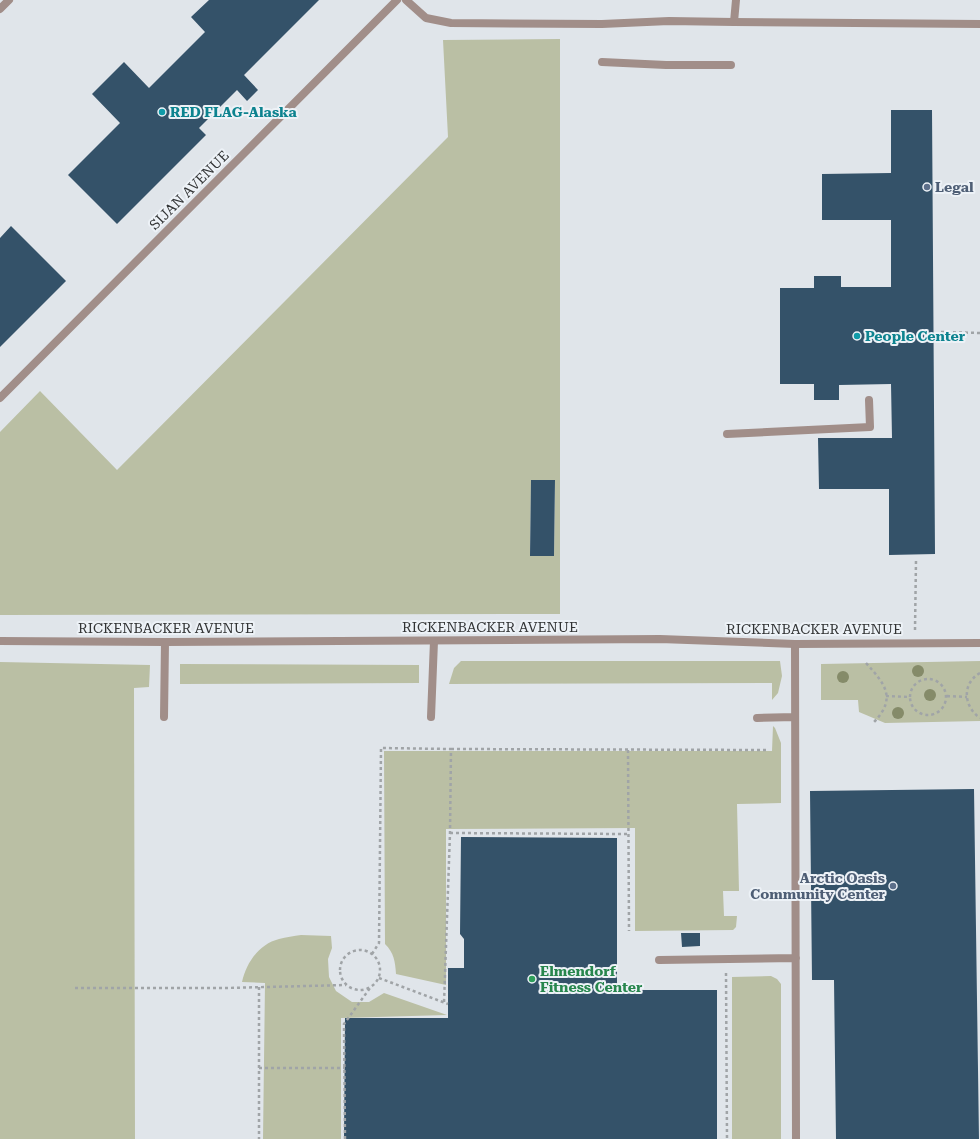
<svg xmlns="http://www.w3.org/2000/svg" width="980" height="1139" font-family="'Roboto Serif',serif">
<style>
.green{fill:#babfa4;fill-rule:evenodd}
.building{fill:#345269}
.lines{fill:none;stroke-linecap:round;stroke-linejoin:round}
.path{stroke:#a0a4a7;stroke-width:2.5;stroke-dasharray:3 3;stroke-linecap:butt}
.lane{stroke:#a18e89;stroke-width:8}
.street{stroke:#a18e89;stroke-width:8}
.tree{fill:#858b69}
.culture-dot{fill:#0f9aa8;stroke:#edf2f7;stroke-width:1.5}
.service-dot{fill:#5c6f8a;stroke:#edf2f7;stroke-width:1.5}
.leisure-dot{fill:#2e9e5b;stroke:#edf2f7;stroke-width:1.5}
.labels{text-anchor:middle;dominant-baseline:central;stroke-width:4;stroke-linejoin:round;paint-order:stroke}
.culture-label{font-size:14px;font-weight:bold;fill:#0d838f;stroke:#edf2f7;text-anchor:start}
.service-label{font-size:14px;font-weight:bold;fill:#4e5e75;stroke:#edf2f7;text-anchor:start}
.street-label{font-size:14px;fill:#323435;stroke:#edf2f7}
.leisure-label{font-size:14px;font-weight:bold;fill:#27864d;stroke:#edf2f7;text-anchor:start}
</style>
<rect width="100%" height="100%" fill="#e0e5ea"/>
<path class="green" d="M560,39V614L0,615V432L40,391L117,470L448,137L443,40ZM531,480L555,481L554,556H530Z
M461,661H780L782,676L778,693L772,700V683L449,684L454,668Z
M980,661V721L885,723L859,712L858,700H821V664Z
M0,662L150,665L149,687L134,688L135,1139H0Z
M180,664L419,665V683L180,684Z
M773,726L775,728L781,743V803L737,804L739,891H723L724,916H737L736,927L733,930L635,931V828L446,829V985L396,974C395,961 394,953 385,944L384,751H772Z
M301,935L331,936L332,948L328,959L329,977L336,991L352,1002H369L384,993L447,1015L341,1018V1139H263L265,983L242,982C246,963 259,944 279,939C286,937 294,936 301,935Z
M771,976L777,979L781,984V1139H732V977Z"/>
<path class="building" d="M209,0H319L244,75L258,90L247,101L237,90L199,128L206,135L117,224L68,175L120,123L92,94L124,62L149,88L205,32L191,17Z
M891,110H932L935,554L889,555V489H819L818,438H892L891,384L839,385V400H814V384H780V288H814V276H841V287H891V220H822V174L891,173Z
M11,226L66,281L0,347V238Z
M531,480H555L554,556H530Z
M974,789L979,1139H836L834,980H812L810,791Z
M461,837L617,838V990H717V1139H344L345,1018H448V968H464V939L460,934Z
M681,933H700V946L682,947Z"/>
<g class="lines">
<path class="path" d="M941,332L980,333
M915,630L916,560
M866,663C885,684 897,698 874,722
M980,673C961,684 964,707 980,718
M910 697a18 18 0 1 1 36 0a18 18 0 1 1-36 0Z
M886,696L910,697
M947,696L967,697
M451,749L766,750
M628,750L629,931
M450,833L628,834
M340 970a20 20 0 1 1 40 0a20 20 0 1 1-40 0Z
M372,954L379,943L381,748L451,749L450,833L444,1003
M726,973L727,1139
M379,978L448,1004
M259,987V1139
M75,988H226L346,985
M259,1068H345
M345,1139L344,1024L370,988"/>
<path class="lane" d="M734,22L736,0
M602,62L666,65H731
M727,434L870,427L869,400
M795,644L796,1139
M164,717L165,642
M431,717L434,641
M757,718L795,717
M659,960L796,958"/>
<path class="street" d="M406,0L426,18L451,23L602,24L669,21L734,22L980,24
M0,9L9,0
M0,398L397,0
M0,641L165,642L660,639L795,644L980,643"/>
</g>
<g class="tree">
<circle cx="918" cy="671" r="6"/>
<circle cx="843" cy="677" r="6"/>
<circle cx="930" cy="695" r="6"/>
<circle cx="898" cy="713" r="6"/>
</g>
<g class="culture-dot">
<circle cx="162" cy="112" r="4"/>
<circle cx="857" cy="336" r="4"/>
</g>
<g class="service-dot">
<circle cx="927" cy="187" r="4"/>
<circle cx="893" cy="886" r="4"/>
</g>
<circle class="leisure-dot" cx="532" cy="979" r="4"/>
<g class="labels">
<g class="culture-label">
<text x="170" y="112">RED FLAG-Alaska</text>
<text x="865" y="336">People Center</text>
</g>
<g class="service-label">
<text x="935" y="187">Legal</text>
<text x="885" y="878" text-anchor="end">Arctic Oasis<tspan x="885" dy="16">Community Center</tspan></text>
</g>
<g class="street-label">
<text transform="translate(189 190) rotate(-45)">SIJAN AVENUE</text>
<text x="490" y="627">RICKENBACKER AVENUE</text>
<text x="166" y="628">RICKENBACKER AVENUE</text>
<text x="814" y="629">RICKENBACKER AVENUE</text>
</g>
<g class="leisure-label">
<text x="540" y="971">Elmendorf<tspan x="540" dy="16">Fitness Center</tspan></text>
</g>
</g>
</svg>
